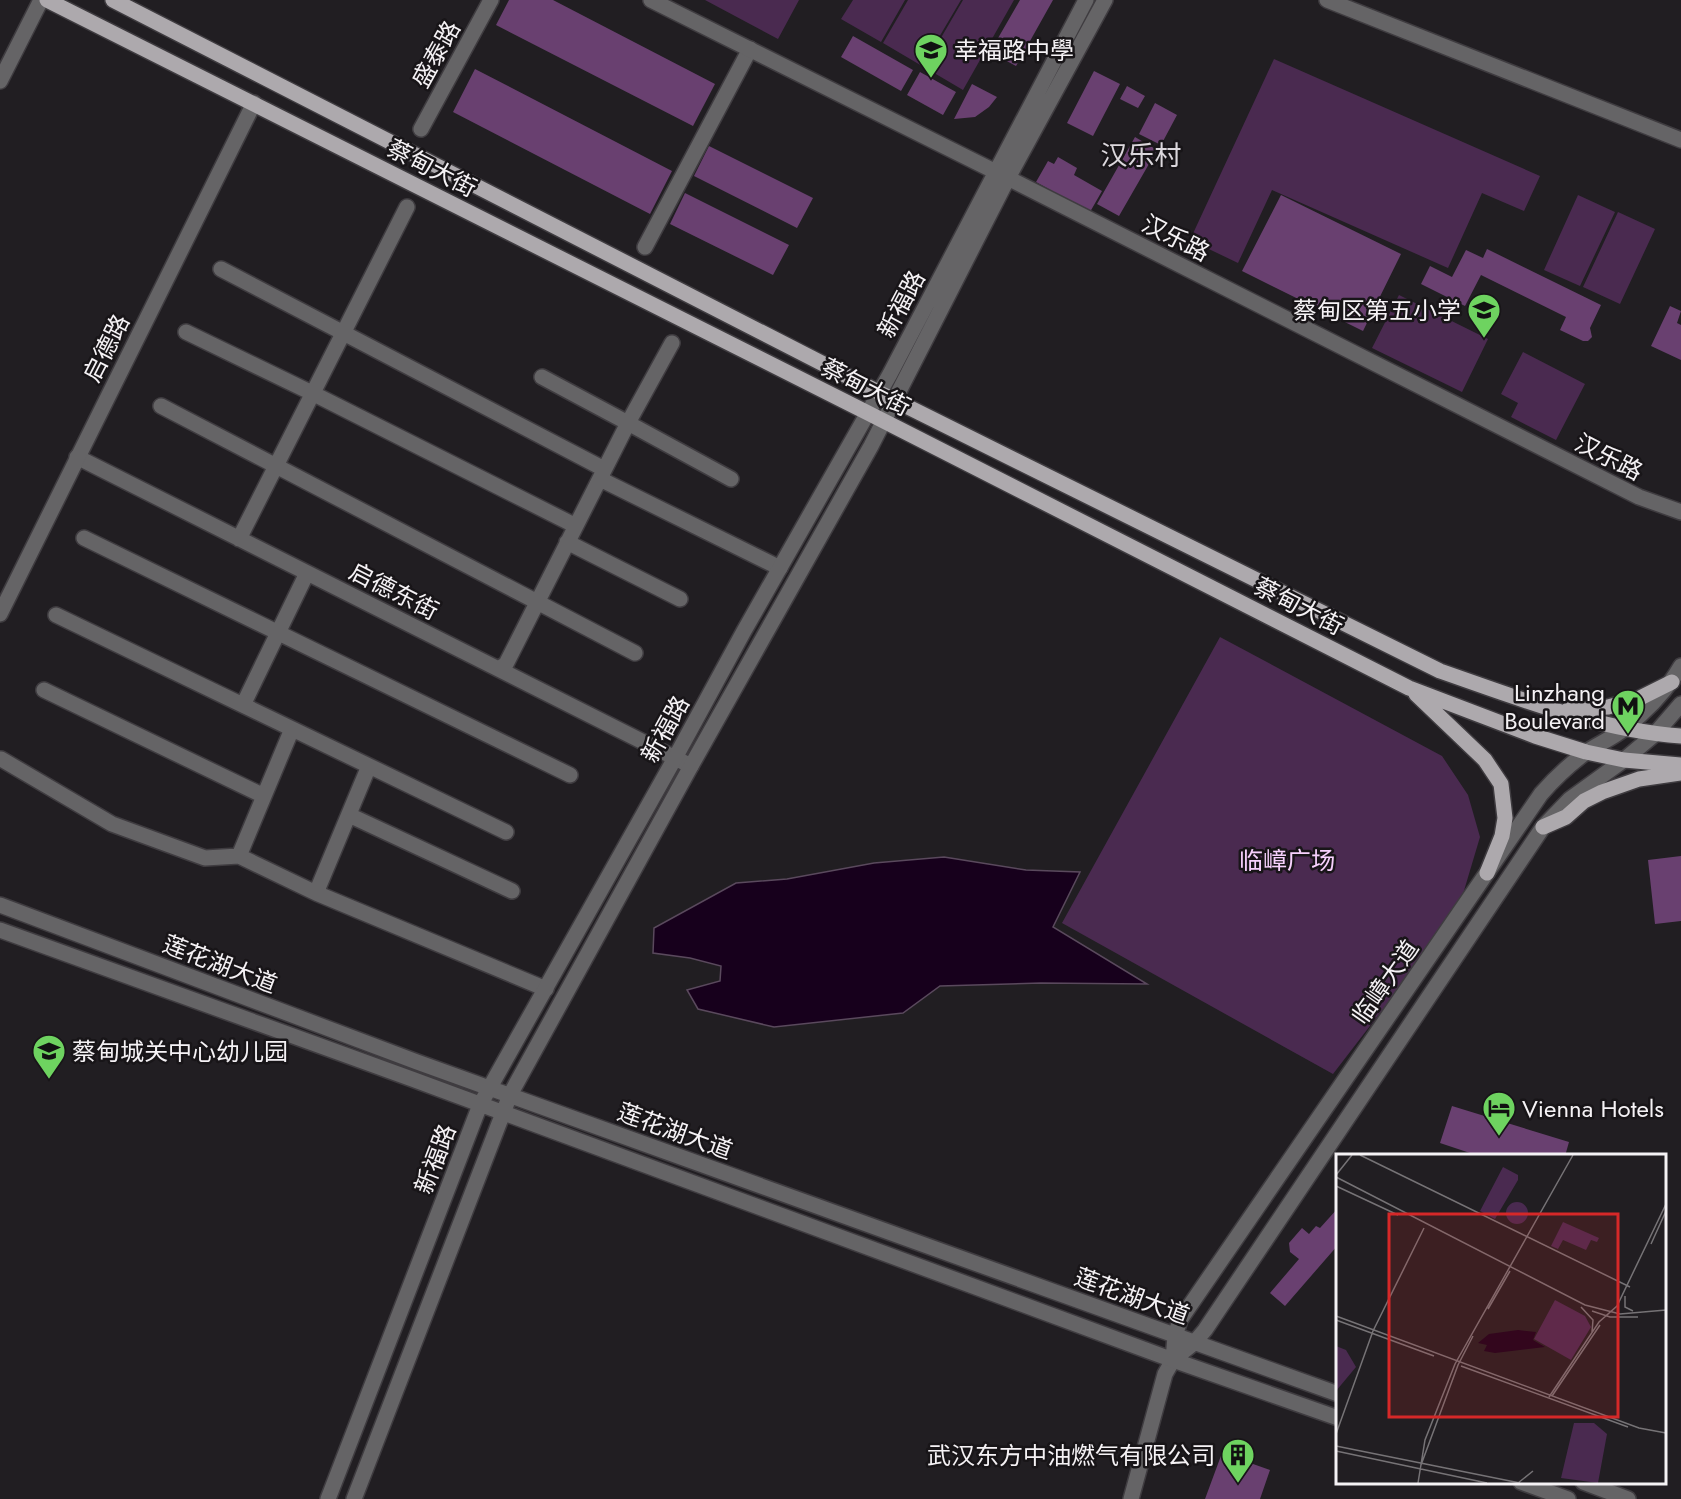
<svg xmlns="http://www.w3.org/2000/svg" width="1681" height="1499" font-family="Jost,'Noto Sans SC',sans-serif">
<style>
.green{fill:#4a2a50}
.water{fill:#17001c;stroke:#5a495d;stroke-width:1.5}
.building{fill:#694070}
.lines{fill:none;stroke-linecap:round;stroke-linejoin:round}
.minor-casing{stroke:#3f3c40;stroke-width:18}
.tertiary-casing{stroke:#3f3c40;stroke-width:18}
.primary-casing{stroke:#3f3c40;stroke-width:18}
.minor{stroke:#656466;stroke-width:15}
.tertiary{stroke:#656466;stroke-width:15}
.primary{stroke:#ada9ad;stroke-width:15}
.labels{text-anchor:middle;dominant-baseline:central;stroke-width:5;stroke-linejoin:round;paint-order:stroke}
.poi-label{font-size:24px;fill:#f5f2f5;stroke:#181518;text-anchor:start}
.street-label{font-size:24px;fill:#f5f2f5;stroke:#181518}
.park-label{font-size:24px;fill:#f7d1fd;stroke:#181518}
.quarter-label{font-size:27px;fill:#dbd7dc;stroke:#181518}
.inset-road{fill:none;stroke:#767376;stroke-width:1.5}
.view{fill:#d62828;fill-opacity:0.15;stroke:#d62828;stroke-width:3}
.inset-edge{fill:none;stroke:#f5f2f5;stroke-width:3}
</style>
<rect width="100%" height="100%" fill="#211e22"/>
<path class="green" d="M705,0H799L778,39Z
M853,0H905L881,42L841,19Z
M908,0H961L922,66L883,43Z
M963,0H1014L963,90L924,67Z
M1274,59L1540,176L1524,211L1482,193L1448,268L1272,190L1238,263L1190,240Z
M1578,195L1615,212L1580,286L1544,270Z
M1618,212L1655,229L1620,304L1583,287Z
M1399,295L1488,339L1462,392L1372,348Z
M1523,352L1585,384L1556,440L1511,417L1518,403L1501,394Z
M1220,637L1442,756L1468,795L1480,837L1463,894L1423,957L1333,1074L1062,923Z"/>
<path class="water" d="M944,857L1026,870L1080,872L1053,927L1147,984L1041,983L940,986L903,1013L774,1027L698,1009L687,990L720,981L721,966L690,958L653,953L654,928L736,883L787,879L874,863Z"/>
<path class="building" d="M509,0H553L715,84L693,126L496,25Z
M1020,0H1053L1016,66L990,52Z
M853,36L913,70L901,91L841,57Z
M475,69L672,171L650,214L453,112Z
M1094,71L1120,84L1093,136L1067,123Z
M920,72L956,92L943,115L907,95Z
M972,84L997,97L989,107L975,117L954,119Z
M1127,86L1145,96L1138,108L1120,99Z
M1155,103L1177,115L1161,145L1139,134Z
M1135,137L1157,150L1119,216L1097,204Z
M709,146L813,198L797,228L694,176Z
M1058,157L1077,168L1074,175L1102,191L1090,212L1036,182L1048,161L1054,164Z
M685,193L789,245L773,275L670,224Z
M1281,195L1401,254L1363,331L1242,271Z
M1487,249L1601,305L1590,328L1592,337L1588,341H1583L1560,330L1566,317L1481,275L1465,306L1421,284L1430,266L1452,277L1466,250L1483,258Z
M1670,306L1681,311L1677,323L1681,325V360L1651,346Z
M1681,856V921L1655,924L1648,860Z
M1452,1106L1569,1142L1565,1156H1479L1440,1143Z
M1338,1208V1245L1285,1306L1270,1293L1299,1259L1290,1252L1289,1243L1302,1228L1309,1234L1316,1226L1320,1228Z
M1222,1453L1270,1470L1260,1499H1205Z"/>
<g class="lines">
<g class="minor-casing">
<path id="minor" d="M1327,0L1681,140
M0,81L41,0
M421,129L491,0
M645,247L750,49
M221,269L604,469
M186,332L312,393L576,526
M672,343L628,423L731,479
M161,406L635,653
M77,457L691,766
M600,479L780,568
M84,538L570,775
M239,539L407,207
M567,542L680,599
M56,615L506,832
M498,669L506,664L628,423L542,377
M44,690L264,796L239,856
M243,705L307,573
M1,759L112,824L205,858L239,856L316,893L369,766
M264,796L292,729
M349,815L512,891
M316,893L546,989
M1131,1499L1165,1374L1173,1360"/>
</g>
<g class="tertiary-casing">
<path id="tertiary" d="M651,0L996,172L1639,497L1681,512
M0,614L254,103
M0,905L417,1062L1338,1394
M0,930L412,1079L1173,1360L1338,1418
M1173,1360L1175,1336L1180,1320L1541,794C1554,779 1569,765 1585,753C1598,744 1613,738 1625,728C1647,711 1667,690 1681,666
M1173,1360L1194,1343L1205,1330L1543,827L1570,799L1624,760L1655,734L1681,704
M1521,1482L1568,1499
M1583,1482L1628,1499
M328,1499L480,1105L675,758L744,631L890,374L1086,0
M354,1499L510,1095L691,766L871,446L1008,178L1105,0"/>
</g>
<g class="primary-casing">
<path id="primary" d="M47,0L868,413L1409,688L1535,736L1586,752L1624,760L1681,765
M113,0L880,393L1440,671C1518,698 1598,730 1681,736
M1416,694L1485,760L1501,784L1505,818L1502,836L1487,873
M1569,709L1608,707L1638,699L1672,682
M1543,827L1566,817L1584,801L1602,792L1639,779L1681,773"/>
</g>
<use href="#minor" class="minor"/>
<use href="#tertiary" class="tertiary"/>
<use href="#primary" class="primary"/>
</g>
<defs>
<g id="school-pin" transform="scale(1.725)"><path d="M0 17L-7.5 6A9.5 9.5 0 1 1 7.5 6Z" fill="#6ed360" stroke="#181518"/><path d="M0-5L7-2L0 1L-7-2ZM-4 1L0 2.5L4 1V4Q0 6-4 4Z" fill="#111"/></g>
<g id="metro-pin" transform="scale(1.725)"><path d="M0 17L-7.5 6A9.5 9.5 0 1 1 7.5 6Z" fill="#6ed360" stroke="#181518"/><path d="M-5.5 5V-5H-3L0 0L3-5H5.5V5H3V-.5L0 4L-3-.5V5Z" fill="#111"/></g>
<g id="hotel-pin" transform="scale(1.725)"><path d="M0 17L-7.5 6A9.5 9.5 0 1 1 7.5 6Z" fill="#6ed360" stroke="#181518"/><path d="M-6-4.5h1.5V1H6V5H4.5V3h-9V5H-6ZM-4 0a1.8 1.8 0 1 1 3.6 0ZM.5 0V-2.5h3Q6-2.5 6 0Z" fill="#111"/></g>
<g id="building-pin" transform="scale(1.725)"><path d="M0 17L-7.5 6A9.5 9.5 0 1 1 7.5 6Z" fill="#6ed360" stroke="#181518"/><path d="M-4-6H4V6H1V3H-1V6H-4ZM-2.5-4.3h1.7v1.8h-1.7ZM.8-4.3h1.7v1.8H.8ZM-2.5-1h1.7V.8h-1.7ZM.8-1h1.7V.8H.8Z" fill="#111"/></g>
</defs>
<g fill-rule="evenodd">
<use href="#school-pin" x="931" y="50"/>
<use href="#school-pin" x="1484" y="310"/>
<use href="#metro-pin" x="1628" y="706"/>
<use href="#school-pin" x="49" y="1051"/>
<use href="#hotel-pin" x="1499" y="1108"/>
<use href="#building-pin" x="1238" y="1455"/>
</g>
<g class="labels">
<g class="poi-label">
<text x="954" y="50">幸福路中學</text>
<text x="1461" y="310" text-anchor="end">蔡甸区第五小学</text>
<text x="1605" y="692" text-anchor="end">Linzhang<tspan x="1605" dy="28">Boulevard</tspan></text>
<text x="72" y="1051">蔡甸城关中心幼儿园</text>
<text x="1522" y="1108">Vienna Hotels</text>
<text x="1215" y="1455" text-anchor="end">武汉东方中油燃气有限公司</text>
</g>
<g class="street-label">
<text transform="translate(436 54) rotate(-61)">盛泰路</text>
<text transform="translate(432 168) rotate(27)">蔡甸大街</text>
<text transform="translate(1176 238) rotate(27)">汉乐路</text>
<text transform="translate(901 304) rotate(-62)">新福路</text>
<text transform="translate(106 348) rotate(-63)">启德路</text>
<text transform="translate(866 387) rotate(27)">蔡甸大街</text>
<text transform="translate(1609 457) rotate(27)">汉乐路</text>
<text transform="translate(394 591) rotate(27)">启德东街</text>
<text transform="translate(1299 606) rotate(27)">蔡甸大街</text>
<text transform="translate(665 729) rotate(-61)">新福路</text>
<text transform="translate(220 964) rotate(21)">莲花湖大道</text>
<text transform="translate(1385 982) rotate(-55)">临嶂大道</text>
<text transform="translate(675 1131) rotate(20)">莲花湖大道</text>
<text transform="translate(435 1159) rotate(-69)">新福路</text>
<text transform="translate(1132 1296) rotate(20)">莲花湖大道</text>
</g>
<g class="park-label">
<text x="1287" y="860">临嶂广场</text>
</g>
<g class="quarter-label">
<text x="1141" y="155">汉乐村</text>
</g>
</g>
<g transform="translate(1336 1154)">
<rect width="330" height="330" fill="#211e22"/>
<path d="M167,13L182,21V26L159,65L144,57ZM170 59a11 11 0 1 1 22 0a11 11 0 1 1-22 0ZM227,68L263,84L261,88L255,86L250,96L227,86L222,95L215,92ZM219,146L249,162L255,173L235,206L198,185ZM0,192L10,196L20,213L0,237ZM238,269H258L271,280L262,329L225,324Z" fill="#4a2a50"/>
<path d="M182,176L200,178L197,186L209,193L159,199L148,197L151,191L142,189L153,180Z" fill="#17001c"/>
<path class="inset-road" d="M24,1L294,133M0,21L16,1M0,23L249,151L284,160L330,156M0,32L62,61M315,90L330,57M289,142V153L297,157M245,153L257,166L256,178M152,155L174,117M256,157L274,163H302M0,162L303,274L330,279M0,166L98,202M125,212L292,273M216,242L264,171M213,243L263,168L281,152L330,50M0,280L37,177L88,74M0,292L184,329M0,297L151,329M85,311L122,211L137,182M82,329L89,286L119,210L237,1M182,329L197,317"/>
<path class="view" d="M53,60H282V263H53Z"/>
<rect width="330" height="330" class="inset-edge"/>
</g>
</svg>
